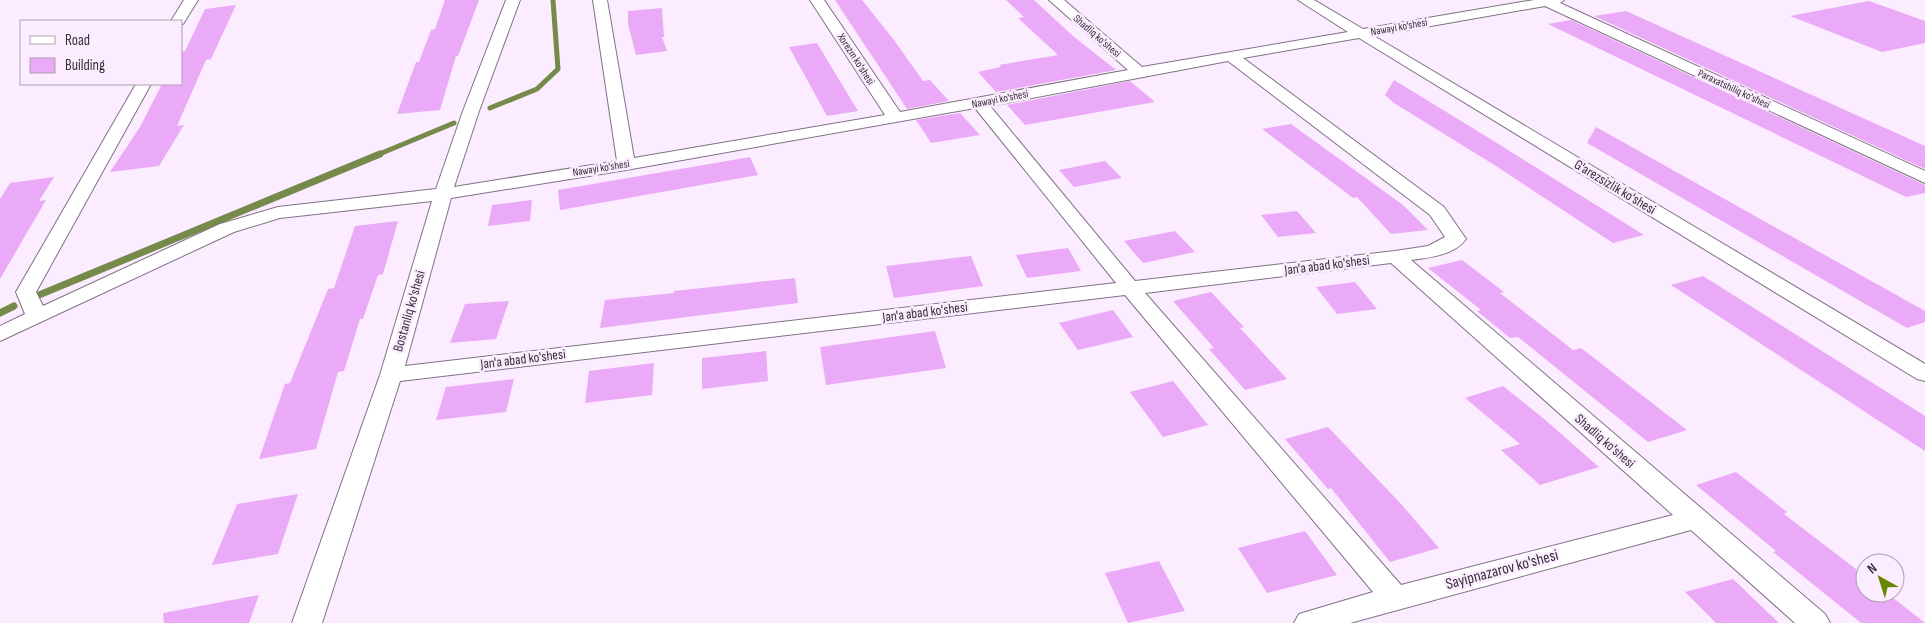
<svg xmlns="http://www.w3.org/2000/svg" width="1925" height="623" font-family="'Sofia Sans Condensed',sans-serif">
<style>
.lines{fill:none;stroke-linecap:round;stroke-linejoin:round}
.stream-far1{stroke:#768a4a;stroke-width:5}
.stream{stroke:#768a4a;stroke-width:7}
.building{fill:#ebaaf8}
.street-casing{stroke:#807283;stroke-width:2}
.street{fill:#fff;fill-rule:evenodd}
.labels{text-anchor:middle;dominant-baseline:central;stroke-width:5;stroke-linejoin:round;paint-order:stroke}
.far-street-label{font-size:11px;fill:#373138;stroke:#fcecff}
.street-label{font-size:14px;fill:#373138;stroke:#fcecff}
.near-street-label{font-size:16px;fill:#373138;stroke:#fcecff}
</style>
<rect width="100%" height="100%" fill="#fcecff"/>
<g class="lines">
<path class="stream-far1" d="M490,108L537,89L558,69L553,0
M377,155L454,123"/>
<path class="stream" d="M39,295L380,154
M0,313L14,306"/>
</g>
<path class="building" d="M445,0H479L458,56H456L440,110L397,114L416,62H419L431,30L435,29Z
M835,0H862L894,40L923,81L930,80L949,101L907,109Z
M1006,0H1034L1073,36L1116,70L996,92L978,72L1001,67L999,65L1058,55L1018,18L1024,17Z
M1869,1L1925,21V43L1882,52L1790,16Z
M236,5L211,59L206,60L177,126L184,125L159,166L110,172L140,127L162,84H181V52L185,51L205,9Z
M662,8L664,37H662L667,51L636,55L628,24V11Z
M1626,11L1925,146V169L1594,16Z
M1571,20L1925,185V193L1906,197L1548,24Z
M817,43L858,111L827,116L789,47Z
M1394,80L1497,143L1644,235L1613,243L1496,166L1394,103L1385,95Z
M1130,81L1155,102L1025,125L1007,105Z
M960,113L980,135L931,143L916,120Z
M1291,124L1403,205L1428,230L1391,234L1357,197L1353,198L1262,129Z
M1596,127L1925,311V322L1907,328L1587,143Z
M750,157L758,175L560,210L558,190Z
M1105,161L1122,178L1074,187L1059,170Z
M54,177L39,201L46,200L0,279V199L10,183Z
M532,200L530,221L488,226L492,205Z
M1297,211L1316,233L1278,237L1261,215Z
M398,221L383,274L378,275L363,319H360L344,371L338,372L316,449L259,459L285,384L290,383L328,289L334,288L355,226Z
M1175,231L1195,252L1143,263L1124,241Z
M1068,248L1081,271L1027,278L1016,255Z
M971,256L983,286L894,298L886,266Z
M1462,260L1504,292L1500,293L1573,350L1581,348L1687,430L1648,442L1518,337L1510,338L1477,311L1481,310L1428,268Z
M1703,276L1925,416V451L1671,285Z
M795,278L798,303L600,328L605,300L674,293V291Z
M1355,282L1377,309L1337,314L1316,287Z
M1211,292L1244,327L1240,328L1287,379L1245,390L1209,349L1214,348L1173,301Z
M509,301L496,339L450,343L465,304Z
M1113,310L1133,337L1078,350L1059,323Z
M935,331L946,368L826,385L820,347Z
M766,351L768,381L702,389V358Z
M654,363L652,395L585,403L589,371Z
M514,379L506,412L436,420L446,387Z
M1173,381L1208,425L1163,437L1130,392Z
M1503,386L1543,418L1599,467L1540,485L1501,450L1520,444L1465,398Z
M1328,427L1402,505L1439,548L1390,562L1331,488L1328,489L1285,439Z
M1736,472L1787,512L1784,514L1865,576V593H1887L1925,623H1861L1773,552L1776,551L1696,485Z
M298,494L278,554L212,565L237,504Z
M1305,531L1337,575L1267,593L1238,548Z
M1159,561L1185,611L1128,623L1105,573Z
M1733,579L1779,623H1716L1685,592Z
M259,595L249,623H164L163,613Z"/>
<g class="lines">
<g class="street-casing">
<path id="street" d="M184,0H198L183,24H181V21H171Z
M506,0H520L479,111L454,187L617,161L593,0H607L634,158L885,115L810,0H824L900,112L1128,70L1049,0H1064L1142,67L1348,32L1298,0H1314L1363,29L1534,0H1564L1560,3L1925,171V183L1545,6L1374,36L1925,364V381L1917,379L1359,38L1243,58L1444,207L1466,239C1455,255 1428,258 1411,260L1825,614L1830,623H1795L1691,530L1350,623H1294L1299,614L1373,592L1125,295L400,381L322,623H292L380,375L432,201L280,218L234,232L0,341V326L25,314L16,292L136,84H151L36,292L43,306L220,224L278,207L436,189L463,111ZM1228,61L1430,215L1445,237L1428,246L1395,251L1135,281L990,106ZM975,108L1116,283L405,366L451,198L626,170ZM1391,263L1673,515L1401,585L1145,293Z"/>
</g>
<use href="#street" class="street"/>
</g>
<g class="labels">
<g class="far-street-label">
<text transform="translate(1399 27) rotate(-10)">Nawayi ko'shesi</text>
<text transform="translate(1097 36) rotate(41)">Shadliq ko'shesi</text>
<text transform="translate(856 59) rotate(57)">Xorezm ko'shesi</text>
<text transform="translate(1734 89) rotate(25)">Paraxatshiliq ko'shesi</text>
<text transform="translate(1000 99) rotate(-11)">Nawayi ko'shesi</text>
<text transform="translate(601 168) rotate(-9)">Nawayi ko'shesi</text>
</g>
<g class="street-label">
<text transform="translate(1615 187) rotate(31)">G'arezsizlik ko'shesi</text>
<text transform="translate(1327 265) rotate(-7)">Jan'a abad ko'shesi</text>
<text transform="translate(409 311) rotate(-74)">Bostanliq ko'shesi</text>
<text transform="translate(925 312) rotate(-7)">Jan'a abad ko'shesi</text>
<text transform="translate(523 359) rotate(-7)">Jan'a abad ko'shesi</text>
<text transform="translate(1605 441) rotate(41)">Shadliq ko'shesi</text>
</g>
<g class="near-street-label">
<text transform="translate(1502 570) rotate(-15)">Sayipnazarov ko'shesi</text>
</g>
</g>
<rect x="20" y="20" width="162" height="65" fill="#fcecff" stroke="#ada1af"/>
<rect x="30" y="36" width="25" height="8" fill="#ffffff" stroke="#ada1af"/>
<text x="65" y="45" font-size="15" fill="#373138">Road</text>
<rect x="30" y="58" width="25" height="15" fill="#ebaaf8" stroke="#ada1af"/>
<text x="65" y="70" font-size="15" fill="#373138">Building</text>
<g transform="translate(1880 578) rotate(321)"><circle r="24" fill="#fcecff" stroke="#ada1af"/>
<path d="M0-4L9 19L0 12L-9 19Z" fill="#678701"/>
<text y="-8" font-size="14" font-weight="bold" text-anchor="middle" fill="#373138">N</text>
</g>
</svg>
